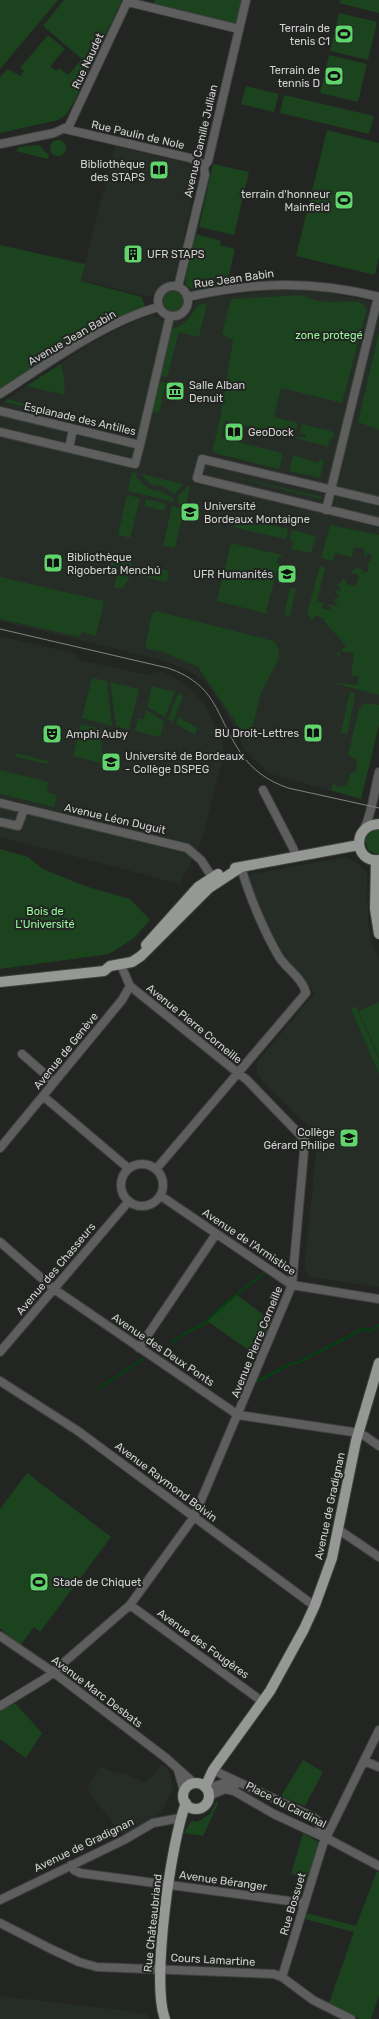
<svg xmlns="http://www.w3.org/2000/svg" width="379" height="2019" font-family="Rubik,sans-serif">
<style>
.built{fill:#262d26}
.green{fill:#1b431e}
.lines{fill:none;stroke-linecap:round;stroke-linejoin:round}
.stream{stroke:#00430e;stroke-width:2}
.minor-casing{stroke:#3f413f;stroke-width:10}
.major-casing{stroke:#3f413f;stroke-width:12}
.minor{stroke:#5d5e5d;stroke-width:8}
.major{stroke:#959895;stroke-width:10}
.tram{stroke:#828482;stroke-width:1}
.labels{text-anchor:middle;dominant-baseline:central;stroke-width:4;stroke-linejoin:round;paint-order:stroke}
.poi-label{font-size:11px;fill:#d1d3d1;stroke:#232523;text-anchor:start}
.street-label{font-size:11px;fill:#d1d3d1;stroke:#232523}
.park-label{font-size:11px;fill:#96fa9c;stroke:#232523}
</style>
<rect width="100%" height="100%" fill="#232523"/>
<path class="built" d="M115,146L184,162L192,165L197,170L198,175L175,278L160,286L152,296L148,297L81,280Z
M299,287L379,303V725L361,799L270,774L246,752L224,709L206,683L190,671L161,660L0,621V404L82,349L112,332L148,315L154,314L163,320L170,322L182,320L189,315L196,301L207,298Z
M0,636L77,654L76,659L147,675L161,671L178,680L193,691L205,705L222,741L224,754L203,837L180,884L0,837Z
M346,857L357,863L367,873L368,924L373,946L379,960V1287L310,1277L304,1269L318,1136L257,1075V1062L315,993L282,956L268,927L248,879L252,874Z
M162,1764L166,1767L171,1777L172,1790L169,1797L161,1812L124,1837L87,1790L99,1766L112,1772L126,1774L146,1783Z
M0,1996L130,2011L147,2014L149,2019H0Z"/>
<path class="green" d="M0,0H58L0,69Z
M64,0H122L73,104L66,115L58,120L0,133V77L7,69L21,76L24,71L20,68L48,35L65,49L50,66L56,71L59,68L68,75L82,59L43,26Z
M155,0H243L236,26L153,4Z
M340,0H379V13L339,3Z
M339,13L377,22L368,60L330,51Z
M329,55L367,64L358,102L320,93Z
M246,86L279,94L274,112L241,104Z
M284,95L374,116L369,134L280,113Z
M327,130L379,143V257L375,275L296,256Z
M50 148a8 8 0 1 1 16 0a8 8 0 1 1-16 0Z
M39,145L49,155L48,159L16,151L19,147Z
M213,164L249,172L234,235L199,227Z
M196,234L221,241L220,245L235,249L227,284L195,290L191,289L186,285V276Z
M0,245L85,264L81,281L142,297L145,307L109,324L0,392Z
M163 301a10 10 0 1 1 20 0a10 10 0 1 1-20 0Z
M302,295C323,306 337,300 360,302L367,309L342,403L281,388L274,417L298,423L296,431L285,429L284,435L225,421L221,438L283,453L279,469L215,453V451H212L220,419L233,340L222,334L231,299Z
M207,303L199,337L179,332L167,377L160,376L172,328C187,327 191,314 199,305Z
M379,332V430L358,422Z
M61,364L64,377L65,395L26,386Z
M159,381L166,383L159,413L152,412Z
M6,399L52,410L51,413L5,402Z
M302,424L334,432L333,439L330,438L328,447L293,437L294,436L305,438L306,435L300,433Z
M293,455L317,463L320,459L324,460L320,478L289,471Z
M210,471L322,497L321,499Z
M132,472L137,474L136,477L149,489L160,491L173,498L174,502L128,491Z
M141,474L183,484L175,494L162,486L151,485Z
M188,486H190L186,505L178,504V496Z
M127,495L140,498L130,538L118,535Z
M146,499L166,504L164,511L144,506Z
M172,506L184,509L175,548L163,546Z
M238,518L288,529L286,539L235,528Z
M330,525L379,535V695L333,683L357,685L359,677L351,676L354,653L340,651V656L335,655L346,646L324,621V618H320L317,615L311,620L307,613L320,566L325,568L317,602L323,603L322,608L330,610L331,607L328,606V604L336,606L337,602L334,601L335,598H338L339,594L336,593V590L340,591V587L337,586L338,583H341L342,579L346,580V584L356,586L359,575L352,573L353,569L355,570L356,567L362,569L363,572H368V562L370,563L372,555L367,553V556L364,555L365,549L354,547L352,557L335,553L333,561L321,558Z
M292,530L316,536L311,553L293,549L292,552L291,551L293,541L289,540Z
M231,543L282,555L281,557H279L277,562L279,563L266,611H268V614L217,601Z
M112,558L132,562L129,573L110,569Z
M150,567L169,571L167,582L148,578Z
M117,575L130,577L122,589L114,587Z
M0,577L104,601L96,636L82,632L80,637L0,619Z
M290,588L296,589L290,616L284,615Z
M156,611L274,641L279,651V659L261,692L249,742L198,667L163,652L145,648L152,614Z
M92,678L107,681L112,726L82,718Z
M110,682L139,689L129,730L116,726Z
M152,686L175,692L165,717L147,707Z
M350,692L354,693L355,698L347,734L343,733L340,736Z
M178,693L183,696L173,722L168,719Z
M365,703L379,705V725L361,799L331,790L333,783L338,787C347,787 350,782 349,774L356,771L357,760L348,755L359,709Z
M146,710L164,721L160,737L135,731L138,718L144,719Z
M178,717L197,728L195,735L176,724Z
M81,724L114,732V737L100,734L104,764L73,756Z
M17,753L48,761L47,764L16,757Z
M0,770L49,782L47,792L57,795L54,807L0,794Z
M379,829V855H378L368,850L365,839L371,831Z
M0,849L28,857L43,869L85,886L130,899L150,920L134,938L109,954L0,969Z
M379,1002V1057L359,1011Z
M356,1006L379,1060V1074L351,1009Z
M237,1295L272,1321L257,1356L207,1321Z
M27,1473L111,1537L40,1632L34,1627L20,1646L0,1628V1509Z
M15,1703L42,1733L26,1758L0,1739V1711Z
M303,1760L323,1772L305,1806L281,1796Z
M219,1801L203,1836L184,1833L192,1820L197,1822L210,1814L216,1802Z
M303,1833L318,1842L308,1879L291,1874Z
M377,1871L379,1872V1996L371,2019H360L329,2003L354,1932L305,1919L306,1913L356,1926Z"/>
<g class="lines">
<path class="stream" d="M172,1342L187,1332L204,1324L228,1301L263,1274
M258,1381L292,1363H297L363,1329L371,1331L379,1325
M99,1388L143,1359"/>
<g class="minor-casing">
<path id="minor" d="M128,2L239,29
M65,129L190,158L202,164L204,167
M0,144L54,133L69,126L128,0
M158 301a15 15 0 1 1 30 0a15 15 0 1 1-30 0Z
M178,287L205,175L204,167L208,161L246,0
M187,297C254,282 312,280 379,297
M0,394C45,365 108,320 159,307
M0,411L140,445L135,464L0,432
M140,445L170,316
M69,448L73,429
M379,501L202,459L197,478L379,522
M326,510L378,297
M263,790L293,848L296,856
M0,803L187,848L201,860L212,877
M0,822L18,826L24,809
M364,829C373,811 374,791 379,772
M22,1054L54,1082
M43,1096L128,1168
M0,1148L122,1000L130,986L120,963
M121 1185a21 21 0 1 1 42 0a21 21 0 1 1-42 0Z
M157,1168L306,993C303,979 287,969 279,957C264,931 249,896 241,867
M161,1196L292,1285L379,1299
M0,1242L54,1289L238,1415L353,1432L365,1436L379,1446
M139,1348L216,1234
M0,1352L129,1201
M0,1381L78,1431L309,1602L315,1605
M339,1530L379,1557
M130,1605L263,1702
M0,1636L53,1672L166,1758L194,1783
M0,1706L46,1678L130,1605L194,1517L292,1285L305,1140L247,1080L130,986
M364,1761L379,1767
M178,1770L184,1791
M213,1770L311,1816L317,1820L325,1838
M207,1789L224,1783L237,1784
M209,1796L225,1789L234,1791L274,1814L330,1840L379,1866
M71,1865L74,1870L80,1873L304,1903
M0,1900L124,1840L153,1823L180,1818
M0,1923L51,1949L79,1962L97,1967L274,1974L282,1977L313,2000L351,2019
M282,1977L323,1844L379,1730"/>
</g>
<g class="major-casing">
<path id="major" d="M379,824C351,825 354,863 379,860
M376,861L375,909L379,934
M235,868L359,845
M146,945L198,887L218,874
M0,982L104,971L110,966L132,962L141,956L209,888L241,867
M183 1796a13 13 0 1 1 26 0a13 13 0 1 1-26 0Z
M205,1787L213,1770L270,1691L304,1629L315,1605L332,1558L356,1441L379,1363
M165,2019C151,1982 171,1841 186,1803"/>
</g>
<use href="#minor" class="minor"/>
<use href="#major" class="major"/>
<path class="tram" d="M0,629L168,668C217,685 215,714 240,752C252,770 268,781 288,788L379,808"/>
</g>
<defs>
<g id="stadium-square" transform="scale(1)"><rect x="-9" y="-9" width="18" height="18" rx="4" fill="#5fd56b" stroke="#232523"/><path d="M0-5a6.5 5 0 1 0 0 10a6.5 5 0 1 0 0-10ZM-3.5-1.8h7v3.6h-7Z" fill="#111"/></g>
<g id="library-square" transform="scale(1)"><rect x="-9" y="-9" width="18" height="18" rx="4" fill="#5fd56b" stroke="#232523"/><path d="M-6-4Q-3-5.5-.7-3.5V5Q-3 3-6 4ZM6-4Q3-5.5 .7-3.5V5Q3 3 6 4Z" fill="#111"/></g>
<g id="building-square" transform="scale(1)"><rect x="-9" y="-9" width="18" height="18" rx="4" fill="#5fd56b" stroke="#232523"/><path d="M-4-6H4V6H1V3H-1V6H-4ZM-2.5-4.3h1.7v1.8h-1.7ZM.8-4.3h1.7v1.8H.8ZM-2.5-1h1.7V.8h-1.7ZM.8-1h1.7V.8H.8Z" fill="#111"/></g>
<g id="museum-square" transform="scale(1)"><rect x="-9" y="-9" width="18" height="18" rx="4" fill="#5fd56b" stroke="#232523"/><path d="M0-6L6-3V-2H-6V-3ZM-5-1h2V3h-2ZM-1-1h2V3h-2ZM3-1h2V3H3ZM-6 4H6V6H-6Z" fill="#111"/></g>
<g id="university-square" transform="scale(1)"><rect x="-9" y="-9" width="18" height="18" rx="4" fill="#5fd56b" stroke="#232523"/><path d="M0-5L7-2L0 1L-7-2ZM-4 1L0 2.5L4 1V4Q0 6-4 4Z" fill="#111"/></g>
<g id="theatre-square" transform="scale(1)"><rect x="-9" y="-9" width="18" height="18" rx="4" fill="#5fd56b" stroke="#232523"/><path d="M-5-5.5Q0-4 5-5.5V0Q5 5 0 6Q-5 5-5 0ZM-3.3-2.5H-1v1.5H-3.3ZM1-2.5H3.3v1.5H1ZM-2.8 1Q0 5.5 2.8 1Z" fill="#111"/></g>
<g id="school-square" transform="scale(1)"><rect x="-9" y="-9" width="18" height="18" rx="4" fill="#5fd56b" stroke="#232523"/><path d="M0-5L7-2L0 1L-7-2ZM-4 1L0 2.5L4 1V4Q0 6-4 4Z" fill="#111"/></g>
</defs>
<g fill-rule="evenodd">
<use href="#stadium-square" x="344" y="34"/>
<use href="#stadium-square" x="334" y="76"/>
<use href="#library-square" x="159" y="170"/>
<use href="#stadium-square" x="344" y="200"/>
<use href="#building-square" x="133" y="254"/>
<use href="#museum-square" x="175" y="391"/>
<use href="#library-square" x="234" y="432"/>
<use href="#university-square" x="190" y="512"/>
<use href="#library-square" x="53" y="563"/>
<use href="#university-square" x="287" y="574"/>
<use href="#library-square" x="313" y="733"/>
<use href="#theatre-square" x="52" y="734"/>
<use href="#university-square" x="111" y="762"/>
<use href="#school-square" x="349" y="1138"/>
<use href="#stadium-square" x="39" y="1582"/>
</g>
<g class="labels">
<g class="poi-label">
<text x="330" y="28" text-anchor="end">Terrain de<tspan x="330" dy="13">tenis C1</tspan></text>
<text x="320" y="70" text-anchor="end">Terrain de<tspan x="320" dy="13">tennis D</tspan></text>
<text x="145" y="164" text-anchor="end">Bibliothèque<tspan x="145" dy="13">des STAPS</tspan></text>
<text x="330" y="194" text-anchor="end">terrain d'honneur<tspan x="330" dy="13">Mainfield</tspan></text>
<text x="147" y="254">UFR STAPS</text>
<text x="189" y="385">Salle Alban<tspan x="189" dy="13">Denuit</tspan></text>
<text x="248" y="432">GeoDock</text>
<text x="204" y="506">Université<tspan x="204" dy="13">Bordeaux Montaigne</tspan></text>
<text x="67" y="557">Bibliothèque<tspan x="67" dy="13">Rigoberta Menchú</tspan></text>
<text x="273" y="574" text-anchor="end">UFR Humanités</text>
<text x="299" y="733" text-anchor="end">BU Droit-Lettres</text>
<text x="66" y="734">Amphi Auby</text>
<text x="125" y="756">Université de Bordeaux<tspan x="125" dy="13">- Collège DSPEG</tspan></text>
<text x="335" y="1132" text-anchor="end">Collège<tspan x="335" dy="13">Gérard Philipe</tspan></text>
<text x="53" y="1582">Stade de Chiquet</text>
</g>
<g class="street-label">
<text transform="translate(88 61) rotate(-65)">Rue Naudet</text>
<text transform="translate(138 135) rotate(13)">Rue Paulin de Nole</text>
<text transform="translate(201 141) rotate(-77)">Avenue Camille Jullian</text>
<text transform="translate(234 279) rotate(-8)">Rue Jean Babin</text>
<text transform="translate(72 338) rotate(-30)">Avenue Jean Babin</text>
<text transform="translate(80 419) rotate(13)">Esplanade des Antilles</text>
<text transform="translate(115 819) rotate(13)">Avenue Léon Duguit</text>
<text transform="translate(194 1024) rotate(39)">Avenue Pierre Corneille</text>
<text transform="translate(66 1051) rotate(-51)">Avenue de Genève</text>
<text transform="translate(249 1242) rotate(34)">Avenue de l'Armistice</text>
<text transform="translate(56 1269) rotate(-50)">Avenue des Chasseurs</text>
<text transform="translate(257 1342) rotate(-68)">Avenue Pierre Corneille</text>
<text transform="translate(163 1350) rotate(34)">Avenue des Deux Ponts</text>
<text transform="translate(166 1482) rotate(37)">Avenue Raymond Boivin</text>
<text transform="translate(330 1506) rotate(-78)">Avenue de Gradignan</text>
<text transform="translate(203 1644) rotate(36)">Avenue des Fougères</text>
<text transform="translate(97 1692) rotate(37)">Avenue Marc Desbats</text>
<text transform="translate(286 1805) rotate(27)">Place du Cardinal</text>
<text transform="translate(84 1845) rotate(-26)">Avenue de Gradignan</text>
<text transform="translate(223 1881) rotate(8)">Avenue Béranger</text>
<text transform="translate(293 1904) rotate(-73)">Rue Bossuet</text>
<text transform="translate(153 1923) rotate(-84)">Rue Châteaubriand</text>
<text transform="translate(213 1960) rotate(3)">Cours Lamartine</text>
</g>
<g class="park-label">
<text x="329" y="335">zone protegé</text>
<text x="45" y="911">Bois de<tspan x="45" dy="13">L'Université</tspan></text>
</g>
</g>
</svg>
